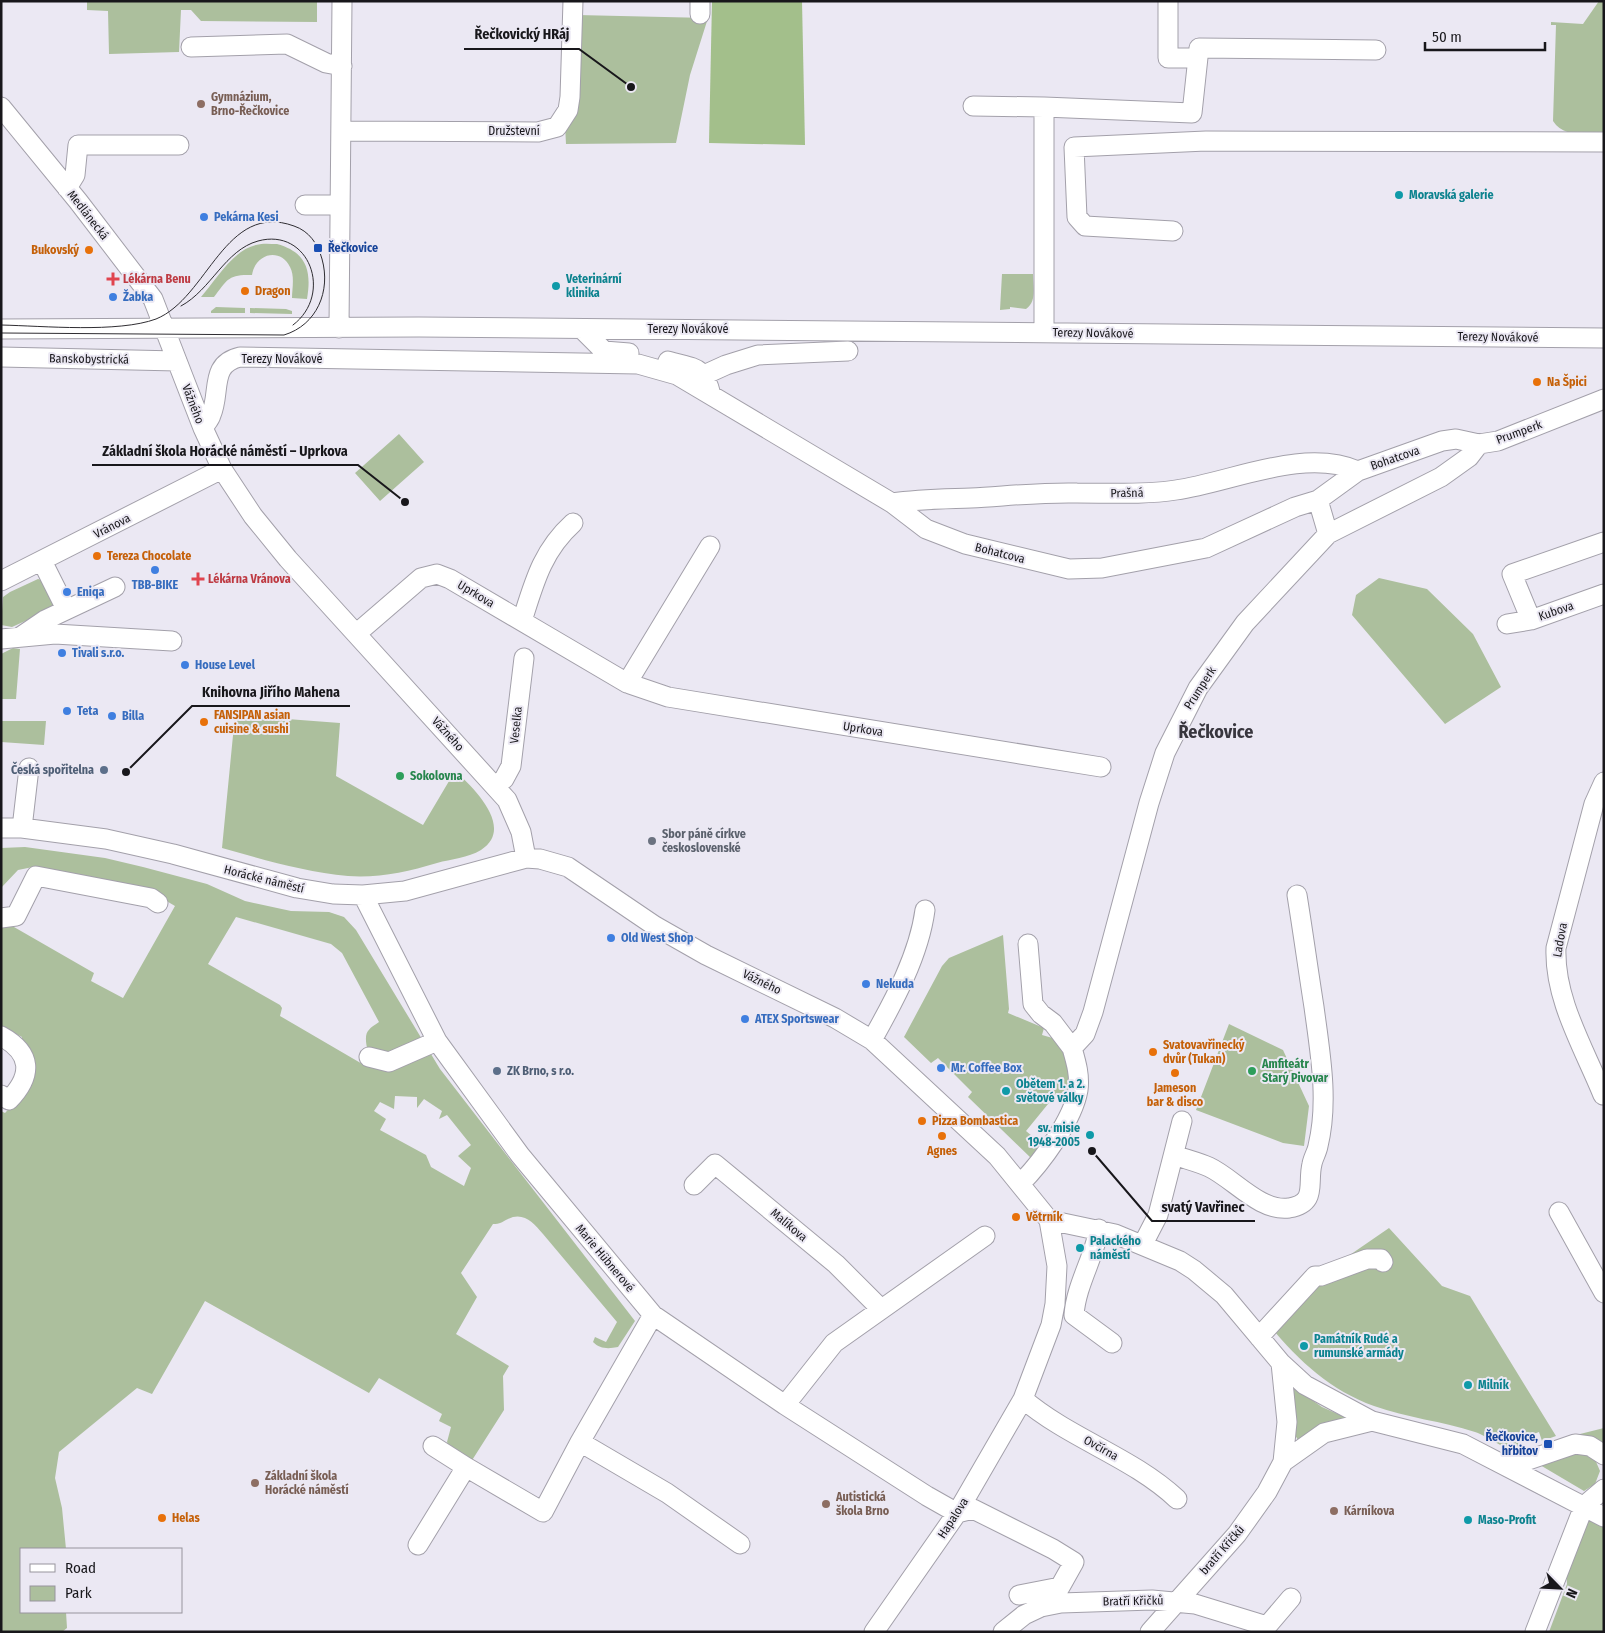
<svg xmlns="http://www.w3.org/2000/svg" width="1605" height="1633" font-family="'Fira Sans Condensed',sans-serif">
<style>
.green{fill:#acbf9d;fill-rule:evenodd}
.forest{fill:#a3bf8b}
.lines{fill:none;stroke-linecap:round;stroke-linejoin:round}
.minor-casing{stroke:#a3a0aa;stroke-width:21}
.minor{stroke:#fff;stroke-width:19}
.tram{stroke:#2f2d32;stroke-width:1}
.education-dot{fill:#8d6e63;stroke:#ebe8f3;stroke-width:2}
.culture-dot{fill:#0f9aa8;stroke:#ebe8f3;stroke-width:2}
.shop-dot{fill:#3f7fe0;stroke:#ebe8f3;stroke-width:2}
.transit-dot{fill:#1a4fb4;stroke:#ebe8f3;stroke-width:2}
.food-dot{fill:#e8710a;stroke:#ebe8f3;stroke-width:2}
.health-dot{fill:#e0444e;stroke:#ebe8f3;stroke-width:2}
.service-dot{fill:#5c6f8a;stroke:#ebe8f3;stroke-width:2}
.leisure-dot{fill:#2e9e5b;stroke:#ebe8f3;stroke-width:2}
.worship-dot{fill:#6b7280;stroke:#ebe8f3;stroke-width:2}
.labels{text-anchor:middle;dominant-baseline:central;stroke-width:4;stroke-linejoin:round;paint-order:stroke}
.education-label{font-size:12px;font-weight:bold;fill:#785e54;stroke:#ebe8f3;text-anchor:start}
.street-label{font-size:12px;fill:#18171b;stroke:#ebe8f3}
.culture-label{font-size:12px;font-weight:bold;fill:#0d838f;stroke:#ebe8f3;text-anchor:start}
.shop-label{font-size:12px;font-weight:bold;fill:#366cbe;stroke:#ebe8f3;text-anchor:start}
.transit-label{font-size:12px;font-weight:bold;fill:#164399;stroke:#ebe8f3;text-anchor:start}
.food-label{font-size:12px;font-weight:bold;fill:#c56008;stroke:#ebe8f3;text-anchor:start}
.health-label{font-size:12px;font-weight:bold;fill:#be3a42;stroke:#ebe8f3;text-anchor:start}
.service-label{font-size:12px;font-weight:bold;fill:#4e5e75;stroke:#ebe8f3;text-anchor:end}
.leisure-label{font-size:12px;font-weight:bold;fill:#27864d;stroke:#ebe8f3;text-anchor:start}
.worship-label{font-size:12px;font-weight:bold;fill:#5b616d;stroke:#ebe8f3;text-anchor:start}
.district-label{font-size:18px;font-weight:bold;fill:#38363e;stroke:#ebe8f3}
.leader{fill:none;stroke:#18171b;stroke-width:2}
.callout-dot{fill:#18171b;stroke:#ebe8f3;stroke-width:2}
.callout-label{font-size:14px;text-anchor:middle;font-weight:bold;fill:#18171b;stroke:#ebe8f3;stroke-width:4;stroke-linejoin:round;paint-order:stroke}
</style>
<rect width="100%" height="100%" fill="#ebe8f3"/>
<path class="green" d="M87,1H317V22L201,21L191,10H181L179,52L109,54L108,11L87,10Z
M1599,1L1604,2V134C1586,134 1564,138 1553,121L1556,25H1551V22L1583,24Z
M577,15L708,18L690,75L676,143L566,144L565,125Z
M277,244C306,252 312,270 307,299L292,298C292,289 295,276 290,267C280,247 255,254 252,275C228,274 227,280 214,297H201C216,280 233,250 256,245C263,243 270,244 277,244Z
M1002,274H1033C1033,286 1037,302 1026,309L1010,307V309L1000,310Z
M216,307L245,308V313H211V311Z
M250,308L286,309L292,311V314L250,313Z
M399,434L424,462L380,501L355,473Z
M1379,578L1427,589L1473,634L1501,687L1445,724L1352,615L1356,595Z
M38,579L44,581L56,601L54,608L12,627L1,625L3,597L10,592Z
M13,648L20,649L16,699H1V654Z
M235,715L340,723L336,776L423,825L455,771C474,788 515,828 481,850C468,858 451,859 437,863C407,872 379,878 348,876C305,872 264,860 222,848Z
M1,721H46L44,745L1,742Z
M25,847L105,858L143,867L207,884L245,901L291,911L329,912L344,917L356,930L440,1069L635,1321L618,1347C608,1349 600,1349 593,1342L595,1337L606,1342L617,1322L543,1234C534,1223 523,1211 508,1219C502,1222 500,1224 493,1224L461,1273L477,1297L456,1334L509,1366L503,1376L504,1410L469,1465L453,1454L447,1442L451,1427L439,1421L442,1414L379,1378L369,1393L205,1301L152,1394L137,1388L59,1452L55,1478L62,1508L66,1549H21V1612H66L67,1628L62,1632H1V1111L5,1113L19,1098L22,1037L1,1026V923H7L94,973L91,981L123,998L175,906L153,893L33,867L18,870L1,888V848ZM236,917L331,944L342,953L379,1022C367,1030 364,1032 367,1048L373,1052L364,1065L280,1016L282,1008L280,1005L208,964ZM395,1096L417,1097V1108L424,1099L442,1111L439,1119L447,1115L471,1145L458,1156L471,1168L464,1186L431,1167L426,1155L380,1130L386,1119L374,1111L380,1102L394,1109Z
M1003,935L1009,1009L1008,1013L1044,1028L1042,1035L1056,1039L1057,1037C1067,1060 1074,1077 1067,1102L1057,1093L1026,1131L1044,1146L1032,1159L968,1097L972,1092L938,1058L931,1063L904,1037L942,966L949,958Z
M1229,1024L1283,1050L1309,1106L1304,1146L1283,1143L1196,1110Z
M1389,1228L1442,1286L1470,1296L1556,1436L1542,1441L1539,1432L1517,1440L1520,1449C1507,1453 1488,1436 1475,1432C1442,1421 1407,1418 1374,1406C1330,1390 1299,1361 1269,1325L1328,1270Z
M1292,1386L1322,1407L1349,1419L1298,1440L1295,1435Z
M1604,1428V1445L1572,1436Z
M1580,1453L1594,1457L1600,1471L1595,1484L1584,1491L1540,1465Z
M1588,1517L1604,1526V1632H1549L1567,1584L1566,1571Z"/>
<path class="forest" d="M712,1H802L805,145L709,143Z"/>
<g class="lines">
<g class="minor-casing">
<path id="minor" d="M1168,1V58H1198
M700,14V1
M191,47L287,44L326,63L342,66
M973,106L1044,107
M1,107L78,201L153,299L203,428L222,469L253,516L288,559L507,800L521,832L526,858
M341,131L538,132L557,127L568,110L570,97L573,1
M67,188L75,175L78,145H179
M305,205H340
M1173,231L1085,226L1077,217L1074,147L1206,141L1604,142
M339,328L342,1
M1,329L419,327L1604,338
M582,329L604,351L629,353
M1044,332V107L1192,113L1199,48L1376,50
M1,357L177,361
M668,361C695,369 704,365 711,395
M704,375L726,365L758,355L848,351
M203,428C205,424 210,420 211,415C221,392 209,364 240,357L638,364L677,375L892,503L926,529L965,544L1069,569L1102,568L1206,548L1295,507L1318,500L1358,471L1442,441L1456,439L1479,444
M1318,500L1328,534
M892,503C919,499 944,499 971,498C1007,496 1042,492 1077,493C1110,493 1144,495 1176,490C1232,482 1304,447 1358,471
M42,561L66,609
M1,581L222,469
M1531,620L1512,574L1604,542
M522,621C534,583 542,551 573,523
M1507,624L1531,620L1604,594
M356,634L421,578L437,574L450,579L627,683L668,697L1101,767
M20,637L45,620L115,587
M1,639L55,634L172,641
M627,683L710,546
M495,786L504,779L511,766L524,658
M1,828H22L106,839L173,854L297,888L333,894L363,895L405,891L526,858L540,859L568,867L655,926L706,955L835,1018L872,1040L997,1156L1049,1220L1057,1266L1055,1304L1051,1325L1023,1399L957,1513L874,1632
M22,828L29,768
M363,895L437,1041L520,1155L653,1315L785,1405L927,1496L957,1513
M1,918L16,916L36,876L151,898L158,903
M1028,944L1033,1004L1041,1014L1053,1023L1072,1048
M1,1036C32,1053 33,1075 9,1100L1,1095
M872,1040C894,1001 919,955 925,910
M369,1057L389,1062L437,1041
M1603,1095C1584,1048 1554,999 1556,948L1594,804L1604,782
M1174,1155C1185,1159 1198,1162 1209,1167C1233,1178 1260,1212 1289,1208C1318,1203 1307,1184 1312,1164C1313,1158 1317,1152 1318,1146C1329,1101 1320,1052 1314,1007C1308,969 1303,932 1297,895
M1020,1184C1041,1163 1073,1120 1078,1090C1080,1075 1076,1062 1072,1048L1085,1034L1093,1012L1149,803L1165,753L1198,688L1245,623L1328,534L1441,477L1469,457L1479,444L1498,441L1604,399
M694,1185L715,1164L836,1264L881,1309
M1559,1212L1604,1293
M1049,1220L1115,1234L1180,1261L1194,1270L1224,1295L1281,1363L1305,1385L1372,1421
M1099,1229C1094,1258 1076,1285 1074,1315L1112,1343
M1143,1244L1158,1215L1182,1121
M653,1315L580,1442L667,1493L740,1544
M1259,1337L1315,1276H1321L1367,1259H1381L1383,1262
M1023,1399C1070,1439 1132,1457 1177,1499
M785,1405L834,1343L985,1236
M433,1446L466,1467
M1283,1462L1324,1433L1372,1421L1463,1444L1604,1517
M1508,1467L1575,1444L1590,1446L1604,1455
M957,1513L973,1509L1053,1549L1074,1562L1060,1587L1019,1595
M418,1545L466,1467L543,1512L580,1442
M1003,1632L1024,1615L1041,1607L1061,1603L1152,1600L1195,1604L1267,1626
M1150,1632L1237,1534L1267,1492L1283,1462L1287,1422L1281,1363
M1262,1632L1291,1598
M1535,1632L1584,1506L1604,1489"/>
</g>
<use href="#minor" class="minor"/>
<path class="tram" d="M181,306C211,290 225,250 258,241C309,227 334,294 293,325
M1,325C44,326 118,333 156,319C208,298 225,201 294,226C309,231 318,244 322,259C331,291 317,325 284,335L1,333"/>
</g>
<g class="education-dot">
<circle cx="201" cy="104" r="5"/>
<circle cx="255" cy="1483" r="5"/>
<circle cx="826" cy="1504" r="5"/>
<circle cx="1334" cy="1511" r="5"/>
</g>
<g class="culture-dot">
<circle cx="1399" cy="195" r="5"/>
<circle cx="556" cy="286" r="5"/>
<circle cx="1006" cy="1091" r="5"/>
<circle cx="1090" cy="1135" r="5"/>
<circle cx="1080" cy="1248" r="5"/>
<circle cx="1304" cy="1346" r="5"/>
<circle cx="1468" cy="1385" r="5"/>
<circle cx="1468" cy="1520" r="5"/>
</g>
<g class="shop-dot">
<circle cx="204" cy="217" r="5"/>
<circle cx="113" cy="297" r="5"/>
<circle cx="155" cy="570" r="5"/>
<circle cx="67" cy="592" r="5"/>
<circle cx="62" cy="653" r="5"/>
<circle cx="185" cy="665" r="5"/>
<circle cx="67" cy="711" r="5"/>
<circle cx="112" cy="716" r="5"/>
<circle cx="611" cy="938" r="5"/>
<circle cx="866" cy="984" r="5"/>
<circle cx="745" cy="1019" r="5"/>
<circle cx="941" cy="1068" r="5"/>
</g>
<g class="transit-dot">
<rect x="313" y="243" width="10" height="10" rx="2.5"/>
<rect x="1543" y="1439" width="10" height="10" rx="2.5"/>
</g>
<g class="food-dot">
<circle cx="89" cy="250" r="5"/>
<circle cx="245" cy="291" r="5"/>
<circle cx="1537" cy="382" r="5"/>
<circle cx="97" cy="556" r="5"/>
<circle cx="204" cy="722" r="5"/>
<circle cx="1153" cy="1052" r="5"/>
<circle cx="1175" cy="1073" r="5"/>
<circle cx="922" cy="1121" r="5"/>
<circle cx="942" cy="1136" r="5"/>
<circle cx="1016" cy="1217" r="5"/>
<circle cx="162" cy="1518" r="5"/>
</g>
<g class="health-dot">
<path d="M110.5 271.5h5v5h5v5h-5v5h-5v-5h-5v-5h5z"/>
<path d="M195.5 571.5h5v5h5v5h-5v5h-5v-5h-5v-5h5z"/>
</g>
<g class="service-dot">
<circle cx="104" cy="770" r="5"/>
<circle cx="497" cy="1071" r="5"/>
</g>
<g class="leisure-dot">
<circle cx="400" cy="776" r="5"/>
<circle cx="1252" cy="1071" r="5"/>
</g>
<circle class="worship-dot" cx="652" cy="841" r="5"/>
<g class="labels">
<g class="education-label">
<text x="211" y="97">Gymnázium,<tspan x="211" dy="14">Brno-Řečkovice</tspan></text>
<text x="265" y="1476">Základní škola<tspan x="265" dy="14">Horácké náměstí</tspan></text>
<text x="836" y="1497">Autistická<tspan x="836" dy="14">škola Brno</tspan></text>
<text x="1344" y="1511">Kárníkova</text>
</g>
<g class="street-label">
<text x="514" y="131">Družstevní</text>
<text transform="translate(88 215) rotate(52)">Medlánecká</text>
<text x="688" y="329">Terezy Novákové</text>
<text transform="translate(1093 333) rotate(1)">Terezy Novákové</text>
<text transform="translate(1498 337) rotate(1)">Terezy Novákové</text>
<text transform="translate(89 359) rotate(1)">Banskobystrická</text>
<text x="282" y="359">Terezy Novákové</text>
<text transform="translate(193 404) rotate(69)">Vážného</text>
<text transform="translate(1519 432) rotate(-20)">Prumperk</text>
<text transform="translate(1395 458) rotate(-19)">Bohatcova</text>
<text transform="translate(1127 493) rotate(-1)">Prašná</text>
<text transform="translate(112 526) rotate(-27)">Vránova</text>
<text transform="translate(1000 553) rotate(14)">Bohatcova</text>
<text transform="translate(476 594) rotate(31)">Uprkova</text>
<text transform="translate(1556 611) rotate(-19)">Kubova</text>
<text transform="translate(1200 688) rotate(-57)">Prumperk</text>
<text transform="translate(516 725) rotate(-84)">Veselka</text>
<text transform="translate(863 729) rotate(9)">Uprkova</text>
<text transform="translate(448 734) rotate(48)">Vážného</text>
<text transform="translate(264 879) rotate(14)">Horácké náměstí</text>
<text transform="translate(1560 940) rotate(-80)">Ladova</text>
<text transform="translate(762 982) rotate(26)">Vážného</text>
<text transform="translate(789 1225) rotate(40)">Malíkova</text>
<text transform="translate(605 1258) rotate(50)">Marie Hübnerové</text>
<text transform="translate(1101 1448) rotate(29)">Ovčírna</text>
<text transform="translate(953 1518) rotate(-57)">Hapalova</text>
<text transform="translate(1222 1550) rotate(-49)">bratří Křičků</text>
<text transform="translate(1133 1601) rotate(-1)">Bratří Křičků</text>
</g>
<g class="culture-label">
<text x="1409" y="195">Moravská galerie</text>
<text x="566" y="279">Veterinární<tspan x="566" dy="14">klinika</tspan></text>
<text x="1016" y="1084">Obětem 1. a 2.<tspan x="1016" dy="14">světové války</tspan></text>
<text x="1080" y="1128" text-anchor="end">sv. misie<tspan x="1080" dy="14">1948-2005</tspan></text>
<text x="1090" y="1241">Palackého<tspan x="1090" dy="14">náměstí</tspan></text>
<text x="1314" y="1339">Památník Rudé a<tspan x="1314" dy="14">rumunské armády</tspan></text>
<text x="1478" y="1385">Milník</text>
<text x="1478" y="1520">Maso-Profit</text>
</g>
<g class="shop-label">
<text x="214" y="217">Pekárna Kesi</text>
<text x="123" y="297">Žabka</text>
<text x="155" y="585" text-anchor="middle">TBB-BIKE</text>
<text x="77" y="592">Eniqa</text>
<text x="72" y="653">Tivali s.r.o.</text>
<text x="195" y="665">House Level</text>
<text x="77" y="711">Teta</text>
<text x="122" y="716">Billa</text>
<text x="621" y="938">Old West Shop</text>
<text x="876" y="984">Nekuda</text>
<text x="755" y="1019">ATEX Sportswear</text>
<text x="951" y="1068">Mr. Coffee Box</text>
</g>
<g class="transit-label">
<text x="328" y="248">Řečkovice</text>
<text x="1538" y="1437" text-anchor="end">Řečkovice,<tspan x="1538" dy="14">hřbitov</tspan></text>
</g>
<g class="food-label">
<text x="79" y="250" text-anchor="end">Bukovský</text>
<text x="255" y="291">Dragon</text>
<text x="1547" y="382">Na Špici</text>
<text x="107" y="556">Tereza Chocolate</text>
<text x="214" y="715">FANSIPAN asian<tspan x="214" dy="14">cuisine &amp; sushi</tspan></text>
<text x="1163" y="1045">Svatovavřinecký<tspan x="1163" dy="14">dvůr (Tukan)</tspan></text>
<text x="1175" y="1088" text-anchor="middle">Jameson<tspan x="1175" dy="14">bar &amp; disco</tspan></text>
<text x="932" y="1121">Pizza Bombastica</text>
<text x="942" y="1151" text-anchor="middle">Agnes</text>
<text x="1026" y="1217">Větrník</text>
<text x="172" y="1518">Helas</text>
</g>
<g class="health-label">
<text x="123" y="279">Lékárna Benu</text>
<text x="208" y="579">Lékárna Vránova</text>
</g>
<g class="service-label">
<text x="94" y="770">Česká spořitelna</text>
<text x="507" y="1071" text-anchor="start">ZK Brno, s r.o.</text>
</g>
<g class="leisure-label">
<text x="410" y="776">Sokolovna</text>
<text x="1262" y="1064">Amfiteátr<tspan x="1262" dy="14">Starý Pivovar</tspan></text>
</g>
<g class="worship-label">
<text x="662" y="834">Sbor páně církve<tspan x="662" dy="14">československé</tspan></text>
</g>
<g class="district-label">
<text x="1216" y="732">Řečkovice</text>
</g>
</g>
<path class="leader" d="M631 87L579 49H464M405 502L358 465H92M126 772L192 706H350M1092 1151L1152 1221H1255"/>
<g class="callout-dot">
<circle cx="631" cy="87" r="5"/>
<circle cx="405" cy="502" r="5"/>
<circle cx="126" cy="772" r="5"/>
<circle cx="1092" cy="1151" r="5"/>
</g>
<g class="callout-label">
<text x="522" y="39">Řečkovický HRáj</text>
<text x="225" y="456">Základní škola Horácké náměstí – Uprkova</text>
<text x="271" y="697">Knihovna Jiřího Mahena</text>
<text x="1203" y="1212">svatý Vavřinec</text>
</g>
<rect width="1605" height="1633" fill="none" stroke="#18171b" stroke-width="5"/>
<rect x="20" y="1548" width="162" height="65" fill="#ebe8f3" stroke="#97949d"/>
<rect x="30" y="1564" width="25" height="8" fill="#ffffff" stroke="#97949d"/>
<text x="65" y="1573" font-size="15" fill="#18171b">Road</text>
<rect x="30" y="1586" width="25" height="15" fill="#acbf9d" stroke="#97949d"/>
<text x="65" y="1598" font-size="15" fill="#18171b">Park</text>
<g transform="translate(1560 1588) rotate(114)" stroke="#ebe8f3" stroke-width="4" paint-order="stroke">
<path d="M0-4L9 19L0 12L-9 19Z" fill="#18171b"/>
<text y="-8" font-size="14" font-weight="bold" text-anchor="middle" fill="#18171b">N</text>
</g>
<path d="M1425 42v8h120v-8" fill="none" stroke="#18171b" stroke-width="2.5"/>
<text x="1432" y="42" font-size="15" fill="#18171b" stroke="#ebe8f3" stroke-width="4" paint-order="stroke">50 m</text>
</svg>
